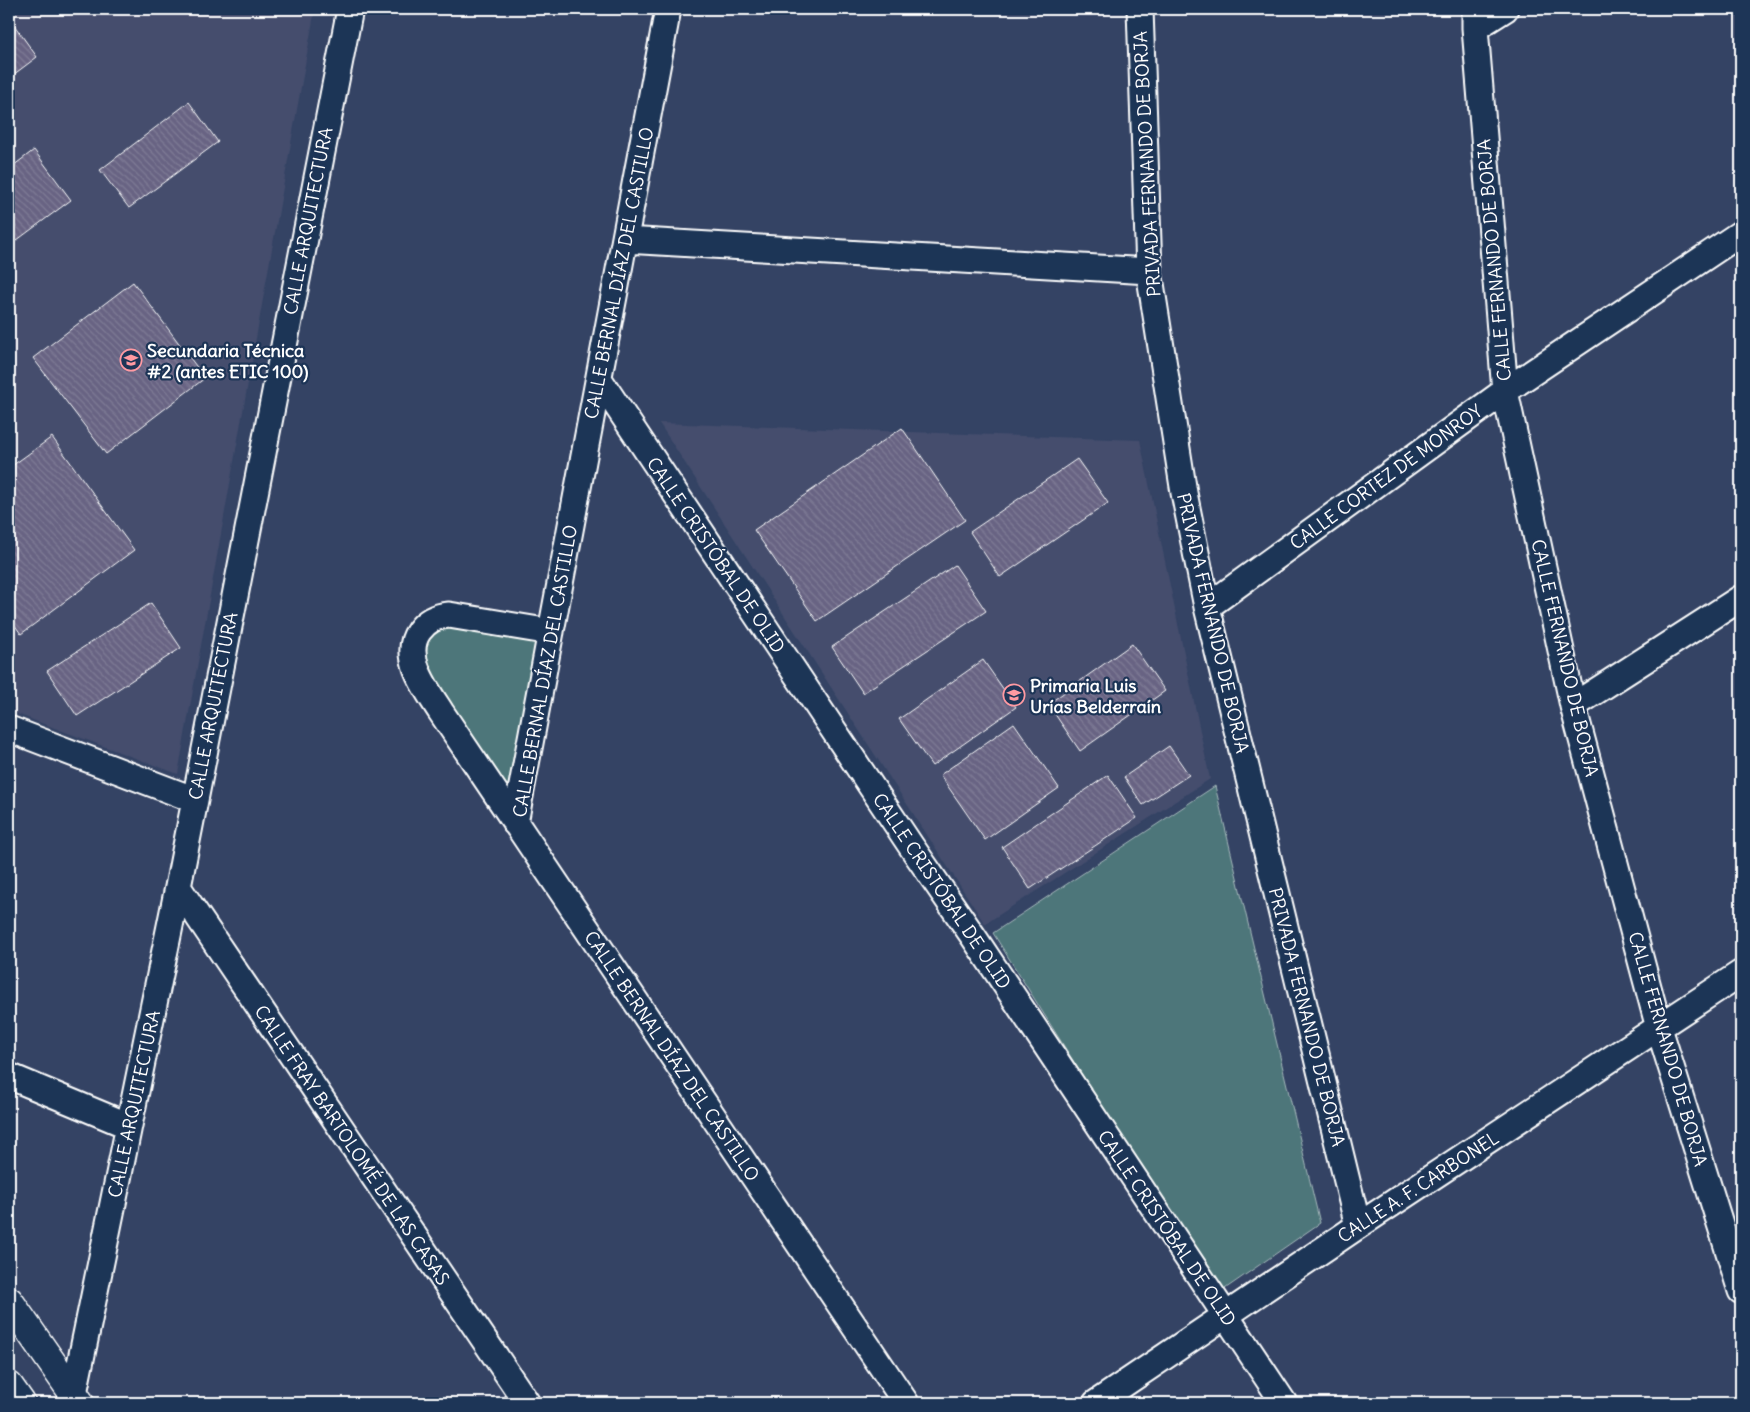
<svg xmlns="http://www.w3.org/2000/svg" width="1750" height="1412" font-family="Delius,sans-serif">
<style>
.built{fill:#444d6d}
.park{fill:#4e767a;stroke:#a6babc}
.building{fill:url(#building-back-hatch);stroke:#fff}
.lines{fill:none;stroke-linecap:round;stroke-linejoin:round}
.minor-casing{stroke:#fff;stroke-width:29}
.tertiary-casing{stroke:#fff;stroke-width:31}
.minor{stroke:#1d3557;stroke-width:25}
.tertiary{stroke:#1d3557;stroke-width:28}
.labels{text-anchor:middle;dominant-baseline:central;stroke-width:4.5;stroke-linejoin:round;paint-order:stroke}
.street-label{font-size:18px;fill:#fff;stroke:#1d3557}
.poi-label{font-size:18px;font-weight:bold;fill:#fff;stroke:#1d3557;text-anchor:start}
</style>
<defs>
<pattern id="building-back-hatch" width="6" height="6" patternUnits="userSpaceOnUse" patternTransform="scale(1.25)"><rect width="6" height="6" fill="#686483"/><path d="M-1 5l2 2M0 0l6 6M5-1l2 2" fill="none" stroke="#7f7b96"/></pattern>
</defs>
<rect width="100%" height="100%" fill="#344364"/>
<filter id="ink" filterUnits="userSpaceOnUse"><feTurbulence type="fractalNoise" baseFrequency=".02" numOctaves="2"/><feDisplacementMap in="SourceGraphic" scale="10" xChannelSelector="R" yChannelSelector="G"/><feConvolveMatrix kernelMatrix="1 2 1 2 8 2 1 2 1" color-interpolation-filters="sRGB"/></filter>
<g filter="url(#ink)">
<path class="built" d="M9,9H315L178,774L9,711Z
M659,423L1140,440L1210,779L985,924Z"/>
<path class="park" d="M422,626L551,632L515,823L441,712L414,637Z
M1215,786L1320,1223L1219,1293L993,933Z"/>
<path class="building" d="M12,22L37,57L9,78V25Z
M189,102L218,142L129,208L100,170Z
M34,150L71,200L9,246V169Z
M133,282L205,378L106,454L33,358Z
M902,428L965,520L817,621L754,530Z
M52,437L134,550L21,634L9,617V468Z
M1077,459L1108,503L1000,577L970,532Z
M955,565L986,611L863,693L832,647Z
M151,603L181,648L77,716L47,671Z
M1132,644L1165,691L1080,751L1048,704Z
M983,660L1016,707L932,766L899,719Z
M1014,723L1059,788L985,840L940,775Z
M1169,746L1189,775L1143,805L1124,777Z
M1108,775L1137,818L1030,889L1002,847Z"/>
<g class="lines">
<g class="minor-casing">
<path id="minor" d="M1140,9L1149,271L1184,493L1207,607L1358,1226
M1475,9V28L1505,391L1573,706L1659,1028L1741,1291
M1475,28L1505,9
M625,240L1149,271
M599,379L911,846L973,936L1284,1403
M1207,607L1505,391L1741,233
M551,632L449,615C436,616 427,620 419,631C401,656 427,690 441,712L906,1403
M1573,706L1741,598
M9,729L195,800
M515,823L668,9
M178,887L527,1403
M9,1076L129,1126
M72,1403L178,887L350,9
M1096,1403L1358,1226L1741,973"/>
</g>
<g class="tertiary-casing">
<path id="tertiary" d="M9,1301L80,1403
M9,1386L21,1403"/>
</g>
<use href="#minor" class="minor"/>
<use href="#tertiary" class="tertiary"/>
</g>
</g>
<defs>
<g id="school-ring" transform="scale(1.125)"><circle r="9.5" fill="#1d3557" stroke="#ff9aa2" stroke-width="1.5"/><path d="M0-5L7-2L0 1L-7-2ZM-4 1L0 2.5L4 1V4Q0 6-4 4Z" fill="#ff9aa2"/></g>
</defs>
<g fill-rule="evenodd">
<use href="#school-ring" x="131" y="360"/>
<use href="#school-ring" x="1014" y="695"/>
</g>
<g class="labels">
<g class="street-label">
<text transform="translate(1147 164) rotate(-93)">PRIVADA FERNANDO DE BORJA</text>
<text transform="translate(308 221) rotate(-79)">CALLE ARQUITECTURA</text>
<text transform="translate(1494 260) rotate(-95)">CALLE FERNANDO DE BORJA</text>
<text transform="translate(619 273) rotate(-79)">CALLE BERNAL DÍAZ DEL CASTILLO</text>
<text transform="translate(1386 477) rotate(-36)">CALLE CORTEZ DE MONROY</text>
<text transform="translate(716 555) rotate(56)">CALLE CRISTÓBAL DE OLID</text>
<text transform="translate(1213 623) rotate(77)">PRIVADA FERNANDO DE BORJA</text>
<text transform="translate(1565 658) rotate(77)">CALLE FERNANDO DE BORJA</text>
<text transform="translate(545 671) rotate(-80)">CALLE BERNAL DÍAZ DEL CASTILLO</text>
<text transform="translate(213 706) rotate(-79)">CALLE ARQUITECTURA</text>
<text transform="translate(942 891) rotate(56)">CALLE CRISTÓBAL DE OLID</text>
<text transform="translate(1307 1017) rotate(76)">PRIVADA FERNANDO DE BORJA</text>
<text transform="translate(1668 1049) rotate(74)">CALLE FERNANDO DE BORJA</text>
<text transform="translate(672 1056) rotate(56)">CALLE BERNAL DÍAZ DEL CASTILLO</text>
<text transform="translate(134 1104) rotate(-78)">CALLE ARQUITECTURA</text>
<text transform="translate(352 1145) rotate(56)">CALLE FRAY BARTOLOMÉ DE LAS CASAS</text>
<text transform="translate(1418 1187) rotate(-33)">CALLE A. F. CARBONEL</text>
<text transform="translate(1167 1228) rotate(56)">CALLE CRISTÓBAL DE OLID</text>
</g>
<g class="poi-label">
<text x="147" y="350">Secundaria Técnica<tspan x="147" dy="21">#2 (antes ETIC 100)</tspan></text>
<text x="1030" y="685">Primaria Luis<tspan x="1030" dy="21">Urías Belderraín</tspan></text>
</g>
</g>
<rect width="1750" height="1412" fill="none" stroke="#1d3557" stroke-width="30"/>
<rect x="15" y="15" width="1720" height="1382" fill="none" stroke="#fff" stroke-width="2" filter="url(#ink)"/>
</svg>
